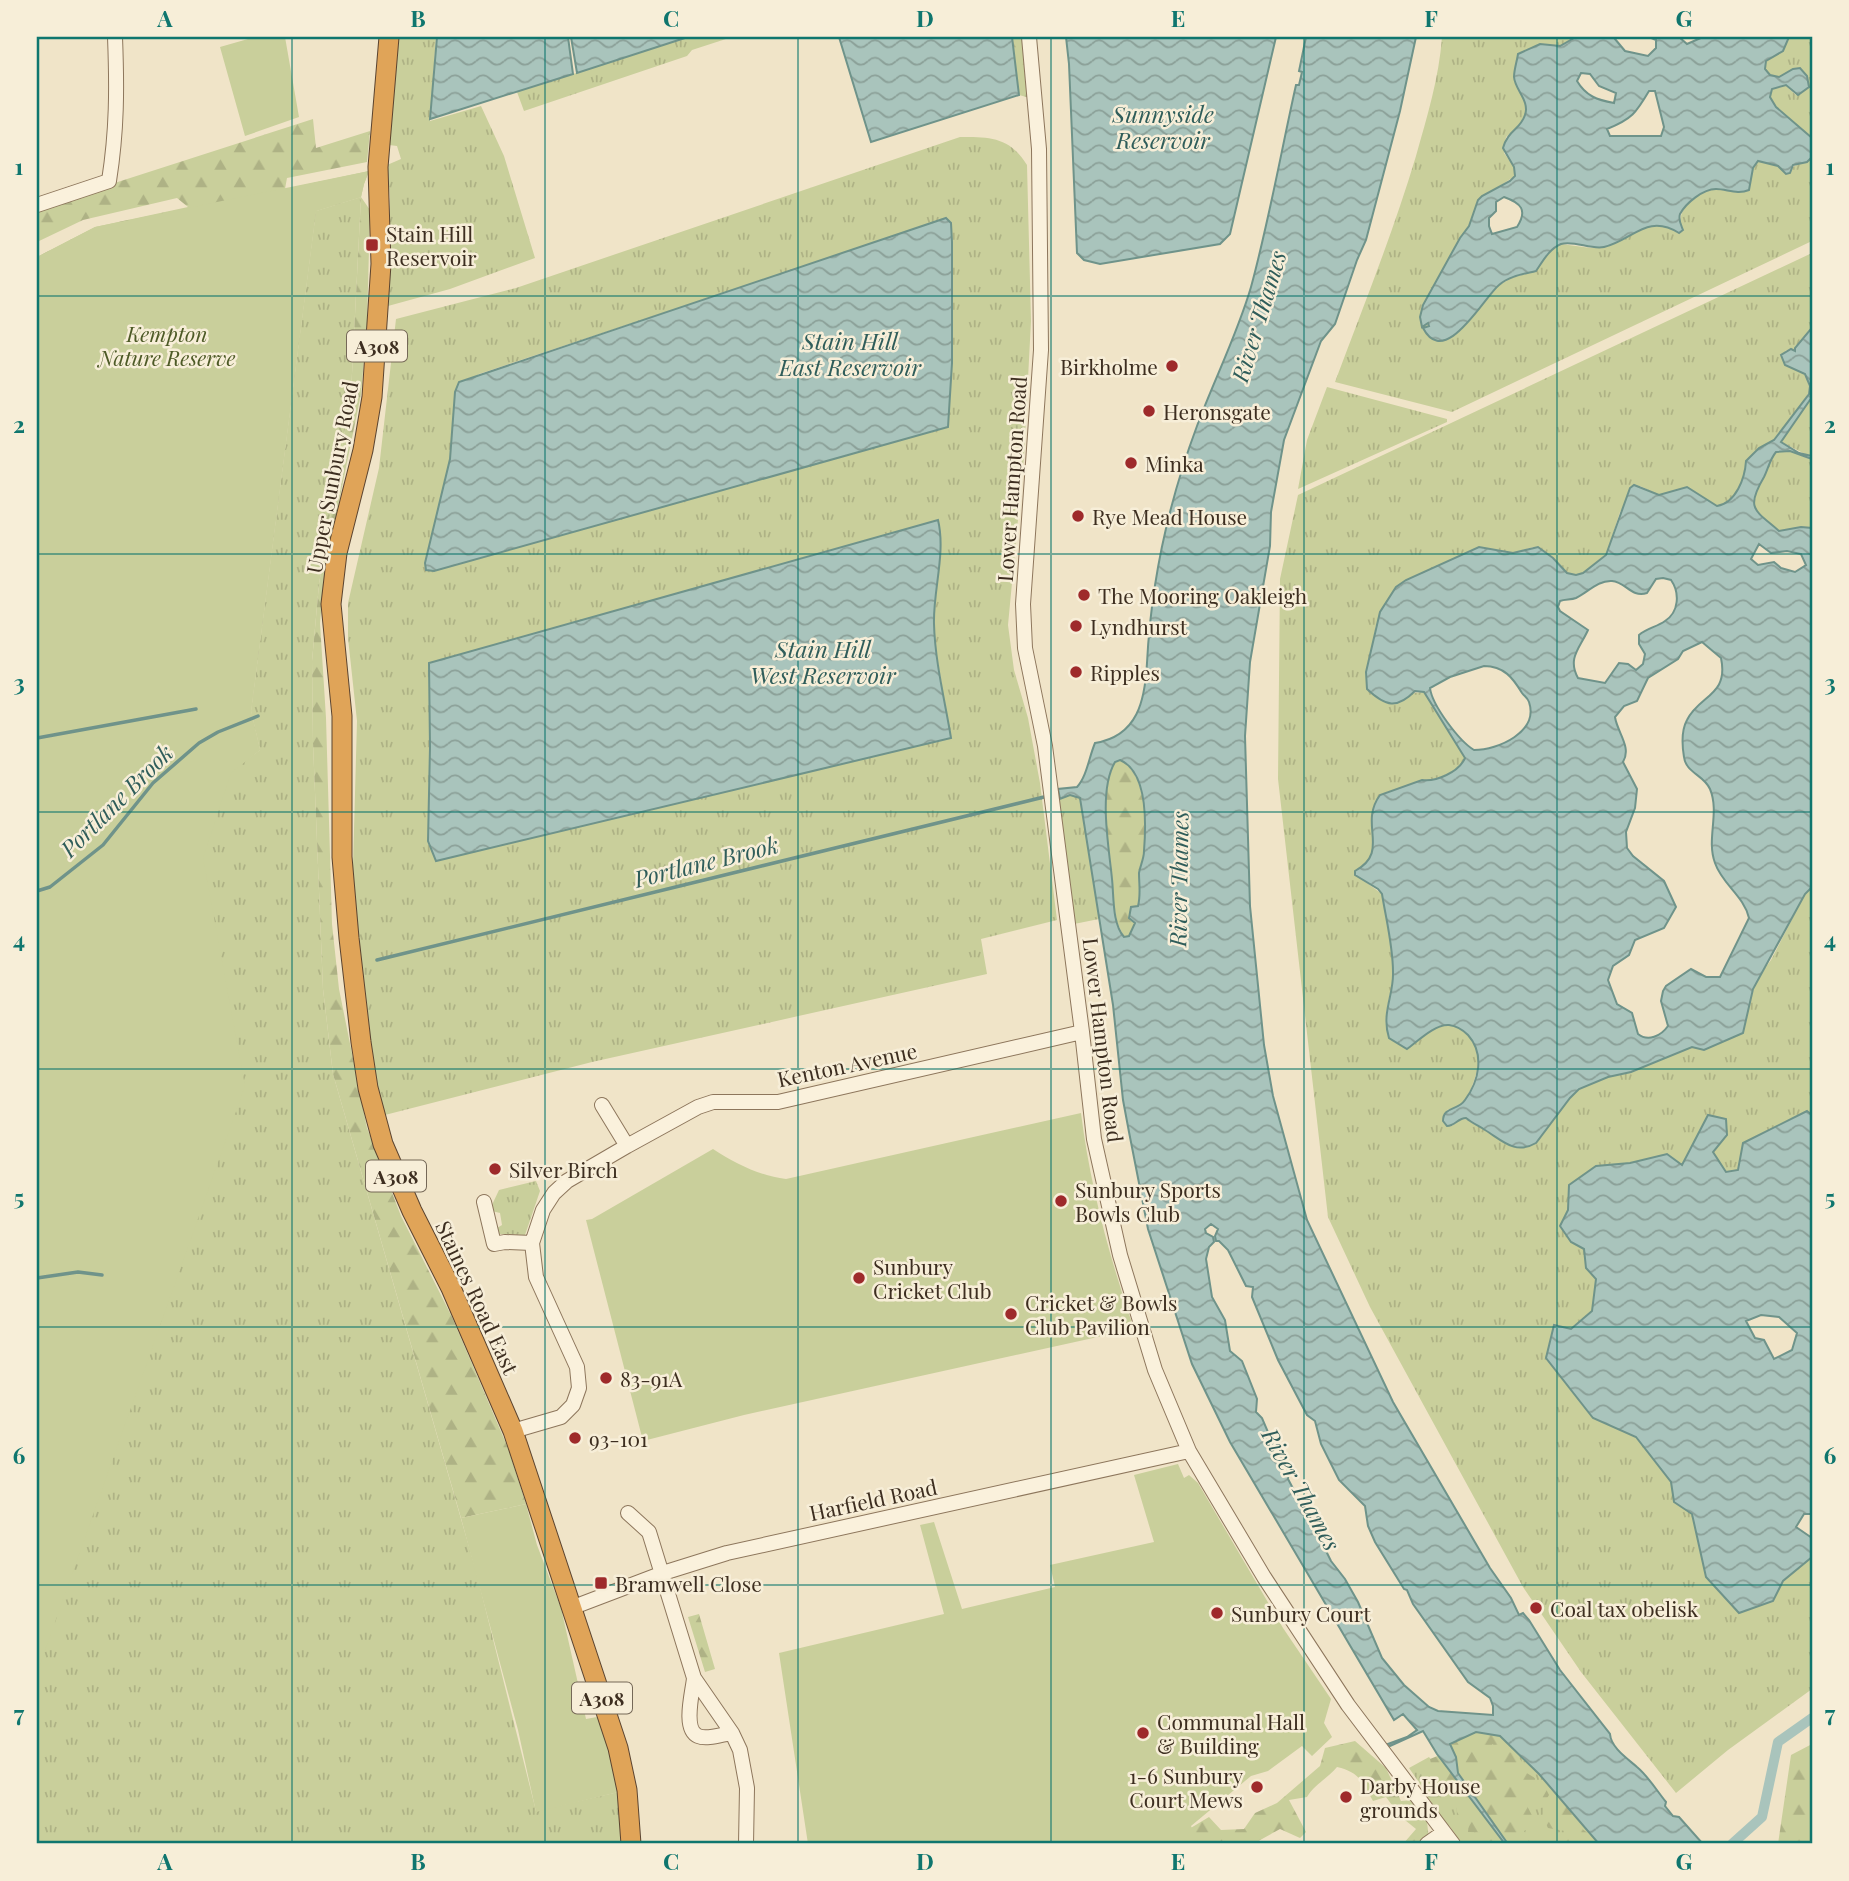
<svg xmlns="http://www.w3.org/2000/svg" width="1849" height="1881" font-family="'Playfair Display',serif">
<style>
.grass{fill:url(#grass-tufts);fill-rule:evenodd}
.forest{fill:url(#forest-firs)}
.park{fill:#c9cf9b}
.water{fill:url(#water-waves);stroke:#6f938a;stroke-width:2;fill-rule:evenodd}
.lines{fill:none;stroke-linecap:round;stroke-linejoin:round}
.stream{stroke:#6f938a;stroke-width:3.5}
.canal{stroke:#a9c4bc;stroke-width:10}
.minor-casing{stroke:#8d765c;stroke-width:16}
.highway-casing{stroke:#5b4430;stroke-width:21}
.minor{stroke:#faf1dc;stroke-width:14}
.highway{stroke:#e0a458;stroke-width:19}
.grid{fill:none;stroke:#0f766e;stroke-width:2;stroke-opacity:0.55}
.poi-dot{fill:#9e2a2b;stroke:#f7eed8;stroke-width:2.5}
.labels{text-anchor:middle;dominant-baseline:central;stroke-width:5;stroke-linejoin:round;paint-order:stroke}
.shield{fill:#f7eed8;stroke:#756857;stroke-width:2}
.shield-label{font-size:19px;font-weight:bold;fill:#3d2e20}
.poi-label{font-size:21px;fill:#3d2e20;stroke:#f7eed8;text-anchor:start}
.park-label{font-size:21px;font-style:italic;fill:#4d5a26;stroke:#f7eed8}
.street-label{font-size:21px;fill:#3d2e20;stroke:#f7eed8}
.water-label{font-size:23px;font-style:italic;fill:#2f5d5a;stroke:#f7eed8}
.neatline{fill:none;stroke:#0f766e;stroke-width:2.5}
.grid-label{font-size:23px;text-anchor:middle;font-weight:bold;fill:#0f766e}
</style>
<defs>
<pattern id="grass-tufts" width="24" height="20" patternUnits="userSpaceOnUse" patternTransform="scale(1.75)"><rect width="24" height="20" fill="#c9cf9b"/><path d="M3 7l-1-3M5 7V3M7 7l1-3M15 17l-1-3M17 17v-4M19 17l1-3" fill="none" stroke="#aeb285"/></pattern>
<pattern id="forest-firs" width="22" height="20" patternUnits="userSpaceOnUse" patternTransform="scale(1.75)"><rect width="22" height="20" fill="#c9cf9b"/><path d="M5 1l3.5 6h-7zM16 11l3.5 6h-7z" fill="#aeb285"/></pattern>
<pattern id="water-waves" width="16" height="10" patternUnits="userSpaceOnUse" patternTransform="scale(1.75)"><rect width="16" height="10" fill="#a9c4bc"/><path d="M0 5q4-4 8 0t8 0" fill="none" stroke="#8ba098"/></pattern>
</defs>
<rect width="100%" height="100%" fill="#f0e4c8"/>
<path class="grass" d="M399,37H436L430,121L481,106L504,156L535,258L450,289L388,306L390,197L387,165L401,159L397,146L389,145Z
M688,37H732L692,50L687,56L524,111L517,92Z
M1442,37H1576L1559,46L1540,44L1514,78L1525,102L1526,112L1519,126L1506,137L1504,153L1514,167L1515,176L1478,200L1469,226L1447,263L1423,326L1427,322L1429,325L1423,328L1426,334L1458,333L1499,285L1511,278L1536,271L1546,254L1561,244L1591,248L1616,243L1638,230L1661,224L1682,227C1674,210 1700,189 1716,189C1723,189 1732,191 1739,192L1758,161L1791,168L1812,157V241L1452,412L1335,382C1363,307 1393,233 1416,156C1427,117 1439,78 1442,37Z
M1789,37H1812V138L1776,107L1770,97L1773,87L1785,85L1796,95L1793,69L1779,77L1770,75L1765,69L1766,61L1783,51Z
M960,137C990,137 1010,137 1027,165L1031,321L1024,456L1008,625L1014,670L1028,718L1040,783L1057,920L981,939L987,974L592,1062L381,1116L359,975L352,902L357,721L348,638V603L379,468L396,319L516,288ZM946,219L952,242V363L425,563L450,459L455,392L479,374ZM940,528L934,621L935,647L942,685L430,747L429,663Z
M361,197L351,393L319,584L312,661L313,743L323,989L333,1074L476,1571L536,1811L627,1790L631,1844H37V921L59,897L260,750L251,711L316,211Z
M1812,253V331L1810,330L1795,351L1790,349L1785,351L1793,369L1805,374L1810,389C1805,404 1784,432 1771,442C1767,445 1761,446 1758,451C1745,467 1740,503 1717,506L1687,487L1659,495L1640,486L1620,512L1606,555L1583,573L1576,575L1567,573L1553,558L1533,547L1513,553L1479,547L1407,580L1396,587L1376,625L1366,682L1412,693L1424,692L1465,758C1457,781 1401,784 1380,795L1372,855L1356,875L1382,894C1386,919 1394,948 1393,974C1393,992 1381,1015 1388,1033C1392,1044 1399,1042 1407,1049C1417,1042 1432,1028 1443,1025C1459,1022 1476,1039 1479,1053C1481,1064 1470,1097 1462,1104C1458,1107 1452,1108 1447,1110L1452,1126C1468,1113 1466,1122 1482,1128L1570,1098L1579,1089L1608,1077L1631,1072L1692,1047L1750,1004C1752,988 1761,973 1771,960L1805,894L1812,887V1115L1807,1111L1739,1170L1726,1172L1713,1152L1726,1135L1682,1166L1667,1154L1630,1163L1596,1166L1561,1226L1571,1242L1584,1249L1586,1268L1596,1279L1592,1311L1571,1329L1592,1418L1636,1436L1671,1482L1674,1502L1692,1514L1706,1577L1773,1601L1783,1581L1812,1557V1689L1728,1750L1676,1793L1581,1672L1523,1587L1370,1307L1328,1217L1278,779L1280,579L1298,495Z
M1327,387L1447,419V422L1298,489L1307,440Z
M1812,397V456H1809L1781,442Z
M1790,451L1812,459V528L1801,527L1782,532C1769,525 1753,514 1753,498L1773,455L1776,452Z
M1070,795L1080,798L1099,919L1074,924L1059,799Z
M536,1181L540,1191L525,1235L498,1234L497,1228L502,1225L500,1213L492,1211L491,1207L499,1190Z
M1476,1732L1500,1736L1539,1774L1599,1844H1508Z
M1429,1757L1482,1823L1496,1844H1462L1409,1768Z"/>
<path class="forest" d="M1012,37H1022L1030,98L1019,95Z
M313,119L316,148L370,131L367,162L287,178L285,189L369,171L364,184L361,197L370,210L367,325L361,394L325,570L320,623L326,718L332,924L339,989L367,1128L401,1216L452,1317L508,1448L526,1504L461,1518L333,1074L323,989L313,743L312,661L319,584L351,393L361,197L316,211L251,711L260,750L37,921V257L95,227L188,207L177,198L83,220L37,242V208Z
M1120,760L1126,762L1138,780L1145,808L1144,854L1139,870L1141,896L1132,933L1129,936L1124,937L1117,922L1115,910C1111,873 1097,793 1115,762Z
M699,1614L715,1669L705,1672L688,1617Z
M1444,1724L1508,1727L1513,1743L1502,1750L1492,1744V1755L1498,1758L1510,1752C1519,1757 1524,1761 1525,1772L1535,1778L1536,1787H1545L1549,1795L1541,1808L1535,1807L1528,1797L1525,1802L1537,1825L1524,1831L1531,1844H1486L1487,1841L1482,1833L1468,1832L1469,1822L1457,1818V1804L1449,1790L1438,1797L1450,1824L1444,1829L1422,1799L1435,1782L1430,1759L1440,1755Z
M1355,1741L1386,1768L1401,1801L1413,1800L1427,1822L1429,1839L1423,1844H1403L1416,1829L1400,1816L1386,1797L1373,1801C1363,1782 1359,1772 1337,1767C1327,1779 1315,1784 1307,1797L1289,1800L1306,1832L1300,1838L1280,1829L1253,1844H1154L1184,1832L1209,1817L1221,1830L1244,1829L1255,1813L1277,1803L1320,1766L1325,1748Z
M1812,1744V1844H1778L1791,1755Z
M1569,1805C1573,1823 1582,1833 1600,1837L1604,1844H1567L1564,1843L1565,1831L1548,1828L1542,1816L1547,1806Z"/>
<path class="park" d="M255,37H285L299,117L245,136L220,47Z
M369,171L364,184L361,197L316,211L251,711L260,750L231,773L203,858L245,1086L37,1673V257L95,227Z
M1081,1113C1090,1186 1110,1259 1134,1329L744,1415L643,1441L586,1220L592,1219L713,1149C736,1164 758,1175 786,1179Z
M1178,1464L1184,1478L1189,1475L1198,1483L1283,1628L1331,1699L1324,1723L1332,1737L1312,1756L1302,1746L1268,1771L1251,1776L1191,1826L1200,1844H808L779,1653L944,1614L920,1525L934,1522L962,1609L1055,1587L1050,1565L1154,1542L1134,1475Z
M526,1504L537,1545L561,1608L586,1719L608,1715L627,1790L536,1812L518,1730L461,1518Z"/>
<path class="water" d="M437,37H568L573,74L430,119Z
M571,37H688L577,73Z
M839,37H1012L1019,95L871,142Z
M1066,37H1276L1230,234L1220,244L1100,264L1084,260L1077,253L1069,64Z
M1306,37H1416L1400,111L1366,240L1357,260L1335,324L1321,341L1284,440L1271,512L1270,546L1250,662L1245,736L1250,906L1264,1045L1273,1096L1307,1220L1393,1402L1490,1568L1511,1598L1519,1615L1523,1613L1529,1620L1560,1670L1610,1734C1611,1748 1628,1759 1637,1767C1648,1776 1657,1791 1666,1802L1665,1806L1673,1816L1679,1817L1703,1844H1599L1539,1774L1500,1736L1476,1732L1450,1744L1456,1757L1458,1773L1508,1844H1505L1437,1754L1423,1731L1390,1746L1388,1744L1407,1737L1417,1730L1403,1714L1394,1720L1230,1442L1192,1364L1148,1229L1129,1132L1123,1100L1113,1005L1080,798L1070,795L1060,799L1058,789L1077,787C1087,776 1089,757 1095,743C1138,736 1145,700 1147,663C1151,584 1169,501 1197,426C1214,380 1237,335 1251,287C1269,221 1281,152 1296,85H1299L1302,72L1299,71ZM1120,760C1148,772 1146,826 1144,851C1144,859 1140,866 1139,873C1139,884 1141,895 1138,906L1131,907L1129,918L1135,923L1129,936L1124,937C1112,923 1114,897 1112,879C1109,847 1098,791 1115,762ZM1211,1224L1218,1229L1215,1236L1216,1241H1219L1228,1250L1246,1286L1253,1287L1252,1297L1278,1360L1307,1415L1315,1421L1321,1444L1339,1480L1365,1506L1368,1526L1375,1542L1404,1589L1407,1590L1413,1604L1468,1682L1490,1698L1493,1706V1715L1438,1711L1429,1707L1404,1685L1382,1658L1358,1602L1345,1579L1331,1561L1313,1525L1315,1519L1309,1510L1305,1511L1288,1479L1289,1466L1273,1444L1262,1418L1256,1412L1257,1399L1242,1361L1230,1351L1225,1320L1212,1297L1206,1259L1209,1247L1214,1242L1213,1237L1206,1233L1205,1229Z
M1576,37H1616L1615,39L1625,51L1648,56L1656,48V40L1649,37H1679L1687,44L1703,37H1789L1783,51L1766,61L1765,69L1770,75L1779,77L1793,69L1800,68L1807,76L1809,87L1798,95L1786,85L1772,89L1770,97L1776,107L1812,138V157L1807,162L1793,165L1790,173L1786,174L1778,166L1758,161L1753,168L1749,190C1737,195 1727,189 1716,189C1703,189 1686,203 1680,214C1678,220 1681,225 1683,230L1679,233C1647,213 1633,240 1604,247C1591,250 1574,240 1561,244C1549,249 1543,261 1536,271C1524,274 1509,276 1499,285C1484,297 1445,370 1423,328L1429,326L1428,323L1422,327L1420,317L1423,305L1460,238L1469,226L1478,200L1482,196L1510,181L1515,176L1514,167L1503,148C1508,130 1520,130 1525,115C1530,101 1515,90 1514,77C1514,70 1517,61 1518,54L1540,44L1560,46ZM1581,73L1590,74L1599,86L1616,93L1614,103C1597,100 1586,96 1577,81ZM1649,91H1655L1664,127L1661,136H1610L1607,129C1632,119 1636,113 1649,91ZM1504,197C1521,203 1528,210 1517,227L1492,234L1489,226V218L1496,211V202Z
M946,218L951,223L952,242V363L948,427L434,571L426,570L425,563L450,459L455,392L459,382Z
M1810,330L1812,331V397L1781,442L1799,453L1812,456V459L1790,451L1776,452C1770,459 1768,469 1764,477C1745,509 1755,510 1779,531L1801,527L1812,528V887L1805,894L1753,989L1743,1033L1704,1050L1692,1047L1631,1072L1608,1077L1579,1089L1570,1098L1536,1143C1515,1155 1503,1141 1485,1130C1479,1126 1472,1123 1466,1118C1458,1118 1455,1126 1447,1126L1443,1121C1443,1106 1458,1111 1465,1100C1479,1081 1485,1054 1468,1035C1463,1030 1457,1026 1449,1025C1435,1024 1418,1041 1407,1049L1389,1038C1381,1013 1394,995 1393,972C1393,946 1386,919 1382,894L1378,889L1355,875V871C1391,851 1358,825 1380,795L1422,780C1436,782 1459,772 1465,758L1424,692L1415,691C1397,709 1386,707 1367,689L1366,672L1380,612L1396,587L1406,580L1479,547L1513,553L1538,547L1553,558L1567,573L1576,575L1583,573L1606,555L1630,488L1634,485L1659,495L1687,487L1717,506C1736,503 1745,478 1746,461L1759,448L1774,440L1809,394L1810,386L1805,374L1785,365L1781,355L1791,349L1795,351V348ZM1759,544L1771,553L1787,551L1801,554L1806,565L1795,572L1781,568L1774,562L1758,565L1751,559ZM1663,578L1671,580C1680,593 1679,612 1665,621C1657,627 1647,628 1639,635V644L1645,654L1643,664L1636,670L1628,664L1619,663L1605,683L1578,678C1567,658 1580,648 1588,630L1560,611L1558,607L1560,601C1565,599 1571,600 1576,598C1587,593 1598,580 1612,581C1626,582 1631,598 1647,593L1656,579ZM1702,642L1721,658C1729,696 1699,695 1687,720C1681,731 1682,745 1684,757C1686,773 1704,775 1710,789C1720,813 1706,839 1715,863C1722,884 1744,896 1749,918L1720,977H1706L1691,969L1666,986L1663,991L1661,1001L1668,1026C1661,1036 1648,1042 1638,1034L1632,1013L1617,1004L1608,980L1613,966L1629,955L1635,940L1664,928L1676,907L1664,881L1633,856L1627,848L1626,832L1635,808L1637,789L1623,762C1632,747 1617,732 1615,717L1624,706L1637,701L1648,678L1678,659L1683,651ZM1484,666C1504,666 1513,678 1522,693C1525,697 1527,697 1529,702C1539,732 1498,750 1474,750C1459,741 1432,705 1430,688L1450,677Z
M938,520C946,553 933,590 934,624C935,662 945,701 951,738L436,861L428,841L430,747L429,663Z
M1807,1111L1812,1115V1514H1804L1796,1527L1812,1538V1557L1783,1581L1773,1601L1739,1613L1706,1577L1692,1514L1674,1502L1671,1482L1636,1437L1593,1418L1546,1358L1554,1325L1571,1329L1592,1311L1596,1279L1586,1268L1584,1249L1571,1242L1560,1226L1568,1210L1569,1185L1596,1166L1630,1163L1667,1154L1682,1165L1708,1115L1726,1119L1727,1135L1713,1152L1726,1172L1738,1170L1743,1143ZM1761,1315L1779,1317L1797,1333L1792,1350L1774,1359L1764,1340L1755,1338L1746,1321Z"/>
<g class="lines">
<path class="stream" d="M37,738L196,709
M37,891L50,887L103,845L153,783L199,743L218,732L258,716
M377,960L1044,797
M37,1278L78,1272L102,1275"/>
<path class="canal" d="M1732,1844L1762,1817L1778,1742L1812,1718"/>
<g class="minor-casing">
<path id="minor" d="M1029,37L1039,149L1041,350L1023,604L1025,648L1045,746L1082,1032L1094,1139L1120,1255L1155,1370L1189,1451L1264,1577L1348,1705L1453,1844
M37,205L109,181C117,130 117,88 115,37
M602,1105L627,1146
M484,1202L494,1244L505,1242L532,1243
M513,1431L561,1417L573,1405L579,1388L577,1367L536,1277L532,1243L543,1210L554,1193L567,1181L627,1146L698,1107L713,1102H778L1082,1032
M628,1513L649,1532L694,1678L732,1733L740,1750L747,1788L746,1844
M571,1608L663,1573L727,1553L1189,1451
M694,1678C693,1691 682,1729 698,1736C707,1740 723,1734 732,1733
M1427,1844L1444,1832"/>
</g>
<g class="highway-casing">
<path id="highway" d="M389,37L378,167L381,264L372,397L363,450L337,553L331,604L342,716V857L349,938L361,1042L368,1088L383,1144L412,1211L451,1288L513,1431L618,1748L627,1790L631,1844"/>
</g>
<use href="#minor" class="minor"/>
<use href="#highway" class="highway"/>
</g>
<path class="grid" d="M292,37V1844M545,37V1844M798,37V1844M1051,37V1844M1304,37V1844M1557,37V1844M37,296H1812M37,554H1812M37,812H1812M37,1069H1812M37,1327H1812M37,1585H1812"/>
<g class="poi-dot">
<rect x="365" y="238" width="14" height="14" rx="3.5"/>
<circle cx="1172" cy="366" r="7"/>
<circle cx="1149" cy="411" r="7"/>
<circle cx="1131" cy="463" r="7"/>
<circle cx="1078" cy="516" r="7"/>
<circle cx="1084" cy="595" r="7"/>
<circle cx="1076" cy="626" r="7"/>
<circle cx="1076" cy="672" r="7"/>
<circle cx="495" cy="1169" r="7"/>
<circle cx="1061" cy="1201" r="7"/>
<circle cx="859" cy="1278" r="7"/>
<circle cx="1011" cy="1314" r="7"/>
<circle cx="606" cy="1378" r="7"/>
<circle cx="575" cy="1438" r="7"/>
<rect x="594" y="1576" width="14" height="14" rx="3.5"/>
<circle cx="1536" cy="1608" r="7"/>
<circle cx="1217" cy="1613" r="7"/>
<circle cx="1143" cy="1733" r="7"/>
<circle cx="1257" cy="1787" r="7"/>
<circle cx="1346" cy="1797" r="7"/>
</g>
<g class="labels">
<g class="shield">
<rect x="347" y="330.5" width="60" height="31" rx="5"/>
<rect x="366" y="1160.5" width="60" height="31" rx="5"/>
<rect x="572" y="1682.5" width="60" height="31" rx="5"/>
</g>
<g class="shield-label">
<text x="377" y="346">A308</text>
<text x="396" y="1176">A308</text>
<text x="602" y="1698">A308</text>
</g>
<g class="poi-label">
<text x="386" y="233">Stain Hill<tspan x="386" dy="24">Reservoir</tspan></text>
<text x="1158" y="366" text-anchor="end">Birkholme</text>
<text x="1163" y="411">Heronsgate</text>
<text x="1145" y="463">Minka</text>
<text x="1092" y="516">Rye Mead House</text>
<text x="1098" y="595">The Mooring Oakleigh</text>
<text x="1090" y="626">Lyndhurst</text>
<text x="1090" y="672">Ripples</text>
<text x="509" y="1169">Silver Birch</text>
<text x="1075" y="1189">Sunbury Sports<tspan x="1075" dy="24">Bowls Club</tspan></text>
<text x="873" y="1266">Sunbury<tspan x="873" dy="24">Cricket Club</tspan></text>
<text x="1025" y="1302">Cricket &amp; Bowls<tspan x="1025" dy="24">Club Pavilion</tspan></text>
<text x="620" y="1378">83-91A</text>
<text x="589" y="1438">93-101</text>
<text x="615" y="1583">Bramwell Close</text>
<text x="1550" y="1608">Coal tax obelisk</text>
<text x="1231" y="1613">Sunbury Court</text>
<text x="1157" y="1721">Communal Hall<tspan x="1157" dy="24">&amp; Building</tspan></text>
<text x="1243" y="1775" text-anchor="end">1-6 Sunbury<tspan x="1243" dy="24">Court Mews</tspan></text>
<text x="1360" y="1785">Darby House<tspan x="1360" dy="24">grounds</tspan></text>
</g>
<g class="park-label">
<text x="167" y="333">Kempton<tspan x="167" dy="24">Nature Reserve</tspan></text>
</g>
<g class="street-label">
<text transform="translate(331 477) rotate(-79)">Upper Sunbury Road</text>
<text transform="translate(1011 479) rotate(-86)">Lower Hampton Road</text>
<text transform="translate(1104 1040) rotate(83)">Lower Hampton Road</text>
<text transform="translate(847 1064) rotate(-12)">Kenton Avenue</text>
<text transform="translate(478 1297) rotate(65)">Staines Road East</text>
<text transform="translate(873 1499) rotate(-12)">Harfield Road</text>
</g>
<g class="water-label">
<text x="1163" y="113">Sunnyside<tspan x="1163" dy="26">Reservoir</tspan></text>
<text transform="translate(1258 316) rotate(-73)">River Thames</text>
<text x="850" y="340">Stain Hill<tspan x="850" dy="26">East Reservoir</tspan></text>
<text x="823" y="648">Stain Hill<tspan x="823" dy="26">West Reservoir</tspan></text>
<text transform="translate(116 800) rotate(-45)">Portlane Brook</text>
<text transform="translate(706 861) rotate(-14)">Portlane Brook</text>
<text transform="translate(1178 879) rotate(-89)">River Thames</text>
<text transform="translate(1302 1489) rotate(61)">River Thames</text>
</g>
</g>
<rect width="1849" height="1881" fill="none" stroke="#f7eed8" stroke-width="77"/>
<rect x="38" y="38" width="1773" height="1804" class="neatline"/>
<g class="grid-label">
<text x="165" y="27">A</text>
<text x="418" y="27">B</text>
<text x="671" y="27">C</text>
<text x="925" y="27">D</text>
<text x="1178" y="27">E</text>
<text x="1431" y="27">F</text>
<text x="1684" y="27">G</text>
<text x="19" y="175">1</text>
<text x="1830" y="175">1</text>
<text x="19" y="433">2</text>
<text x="1830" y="433">2</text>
<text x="19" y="691">3</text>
<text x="1830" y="691">3</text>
<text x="19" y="948">4</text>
<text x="1830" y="948">4</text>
<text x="19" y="1206">5</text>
<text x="1830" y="1206">5</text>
<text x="19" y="1464">6</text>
<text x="1830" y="1464">6</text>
<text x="19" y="1722">7</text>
<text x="1830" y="1722">7</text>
<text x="165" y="1870">A</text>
<text x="418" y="1870">B</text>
<text x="671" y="1870">C</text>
<text x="925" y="1870">D</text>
<text x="1178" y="1870">E</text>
<text x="1431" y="1870">F</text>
<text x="1684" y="1870">G</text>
</g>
</svg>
